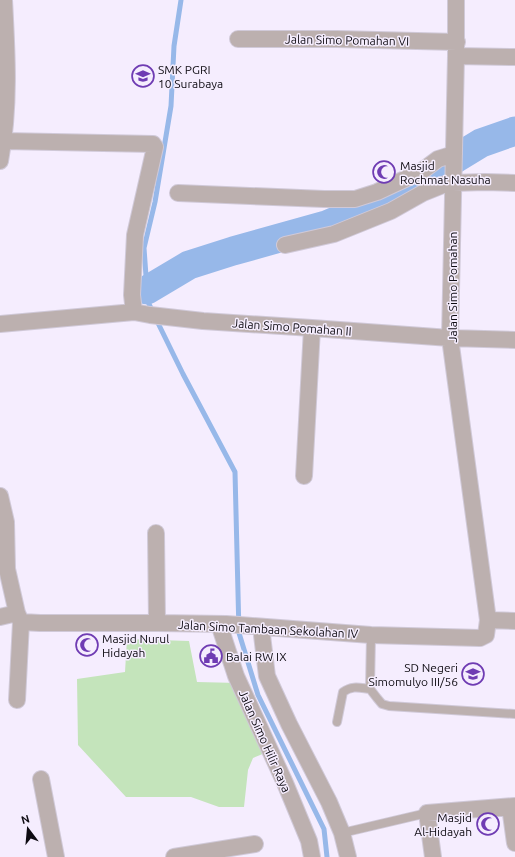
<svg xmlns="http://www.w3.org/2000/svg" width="515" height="857" font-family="Ubuntu,sans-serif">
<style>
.green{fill:#c4e4bb}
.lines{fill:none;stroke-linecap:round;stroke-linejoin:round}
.stream{stroke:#97b8e9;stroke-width:5}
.river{stroke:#97b8e9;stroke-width:29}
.lane-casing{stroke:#d0c9d8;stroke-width:10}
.street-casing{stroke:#d0c9d8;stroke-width:18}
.lane{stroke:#bcb0af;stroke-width:8}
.street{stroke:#bcb0af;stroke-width:16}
.labels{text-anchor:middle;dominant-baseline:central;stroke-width:3;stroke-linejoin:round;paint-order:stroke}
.street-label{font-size:12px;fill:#0e0b12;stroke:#f5edfe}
.poi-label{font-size:12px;fill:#0e0b12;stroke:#f5edfe;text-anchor:start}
</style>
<rect width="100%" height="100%" fill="#f5edfe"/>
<path class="green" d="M127,639L189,641L197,682L238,683L270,751L253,758L248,770L244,807H219L191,797H126L78,745L77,679L125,672Z"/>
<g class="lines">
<path class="stream" d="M153,312L149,304L147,290L144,248L155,202L171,106L174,46L181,0
M156,319L183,374L235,472L239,633L258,695L324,829L327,857"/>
<path class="river" d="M147,290L189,265L233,251L326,225L394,196L481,143L515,131"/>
<g class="lane-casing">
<path id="lane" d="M371,635L370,689L377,698L382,704L389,706L515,714
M337,722L343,692C353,685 360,688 370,689
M342,833L427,813"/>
</g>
<g class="street-casing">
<path id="street" d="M238,39H337L457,42
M456,56L515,57
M4,141L153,144L155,147L135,235L132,295L134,312
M0,161C10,107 7,54 4,0
M453,183L485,182L515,183
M178,193L324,199H355L377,192L422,171L438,159L454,154
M285,245L334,234L391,211L423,193L453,181
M0,324L134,312L150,315L203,321L312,328L450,338L515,340
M304,476L312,328
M0,496L6,522L7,569L17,613L21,622L40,623H157L226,624L371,635L480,638L486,635L488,620L450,338L456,56V0
M156,533L157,623
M0,617L17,613
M488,620L515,621
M219,624L236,676L285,783L309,841L312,857
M261,627L267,676L289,724L329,802L342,833L348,857
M17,700L21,622
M41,779L56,857
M510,807L515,843
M174,857L255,844
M433,857L427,813L515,806"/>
</g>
<use href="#lane" class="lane"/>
<use href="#street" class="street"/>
</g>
<defs>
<g id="school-ring" transform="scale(1.15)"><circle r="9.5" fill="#f5edfe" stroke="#6f3cb3" stroke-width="1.5"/><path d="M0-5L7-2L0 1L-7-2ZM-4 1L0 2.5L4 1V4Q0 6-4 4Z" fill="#6f3cb3"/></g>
<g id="mosque-ring" transform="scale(1.15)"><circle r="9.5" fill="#f5edfe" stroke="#6f3cb3" stroke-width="1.5"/><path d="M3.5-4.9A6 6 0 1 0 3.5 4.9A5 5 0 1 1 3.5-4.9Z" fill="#6f3cb3"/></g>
<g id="civic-ring" transform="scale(1.15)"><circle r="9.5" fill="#f5edfe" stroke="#6f3cb3" stroke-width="1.5"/><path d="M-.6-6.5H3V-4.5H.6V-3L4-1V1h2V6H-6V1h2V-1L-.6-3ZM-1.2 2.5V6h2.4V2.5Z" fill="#6f3cb3"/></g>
</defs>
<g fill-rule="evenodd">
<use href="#school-ring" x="143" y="76"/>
<use href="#mosque-ring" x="384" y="172"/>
<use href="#mosque-ring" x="87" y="645"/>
<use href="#civic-ring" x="211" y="656"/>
<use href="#school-ring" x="473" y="674"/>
<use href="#mosque-ring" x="488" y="824"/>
</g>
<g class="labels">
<g class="street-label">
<text transform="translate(347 40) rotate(1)">Jalan Simo Pomahan VI</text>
<text transform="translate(452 287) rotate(-90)">Jalan Simo Pomahan</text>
<text transform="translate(292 327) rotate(4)">Jalan Simo Pomahan II</text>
<text transform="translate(268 629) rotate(3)">Jalan Simo Tambaan Sekolahan IV</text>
<text transform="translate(265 741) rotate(66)">Jalan Simo Hilir Raya</text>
</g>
<g class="poi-label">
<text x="158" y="69">SMK PGRI<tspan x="158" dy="14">10 Surabaya</tspan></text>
<text x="400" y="165">Masjid<tspan x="400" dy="14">Rochmat Nasuha</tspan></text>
<text x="102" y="638">Masjid Nurul<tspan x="102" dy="14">Hidayah</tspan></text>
<text x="226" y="656">Balai RW IX</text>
<text x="458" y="667" text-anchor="end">SD Negeri<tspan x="458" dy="14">Simomulyo III/56</tspan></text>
<text x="472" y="817" text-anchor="end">Masjid<tspan x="472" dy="14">Al-Hidayah</tspan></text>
</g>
</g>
<g transform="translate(28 829) rotate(344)" stroke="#f5edfe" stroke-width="3" paint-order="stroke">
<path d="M0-3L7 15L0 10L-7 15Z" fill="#0e0b12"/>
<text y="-6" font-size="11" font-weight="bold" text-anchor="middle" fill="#0e0b12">N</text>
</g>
</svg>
